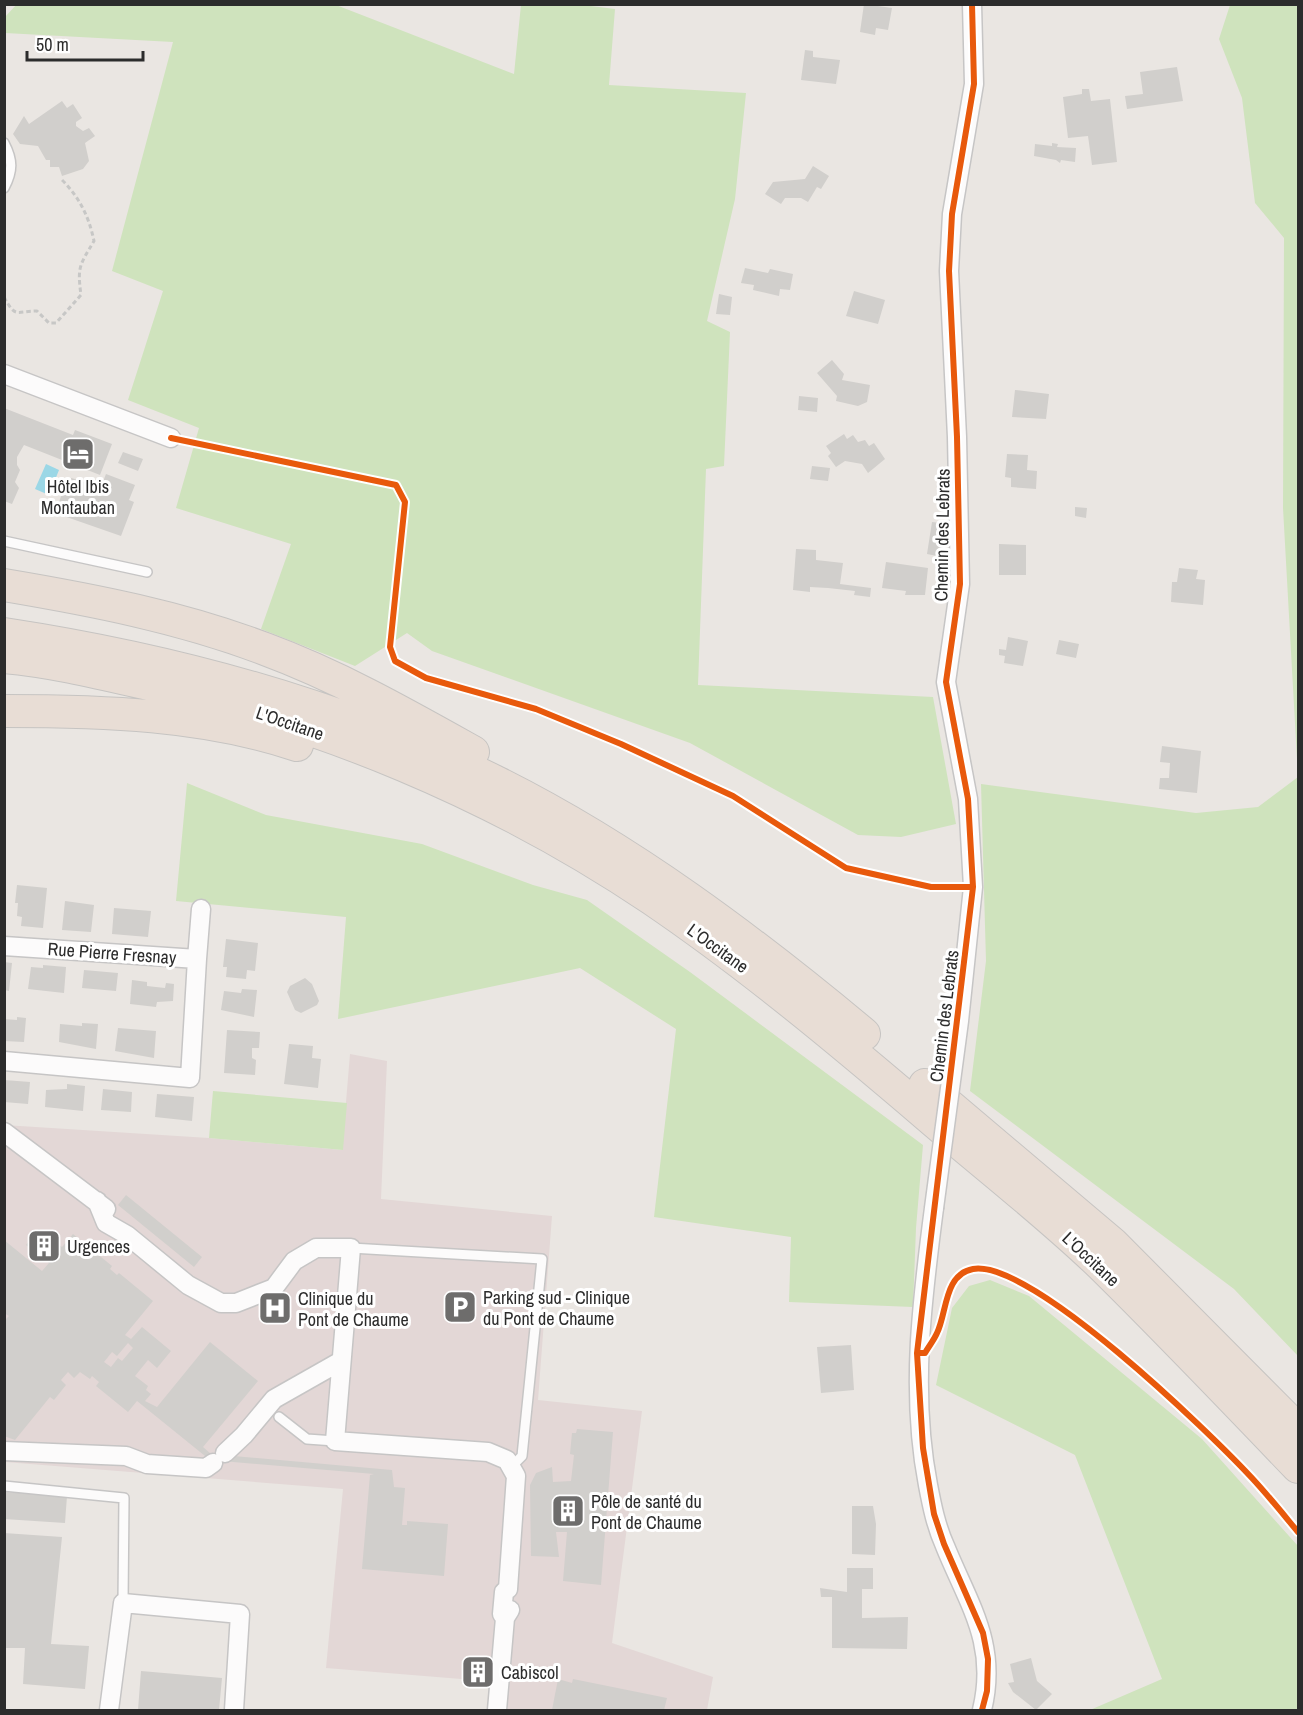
<svg xmlns="http://www.w3.org/2000/svg" width="1303" height="1715" font-family="'Archivo Narrow',sans-serif">
<style>
.medical{fill:#e3d7d6}
.green{fill:#cfe3bd}
.water{fill:#9bd7e6}
.building{fill:#d1cfcc;fill-rule:evenodd}
.lines{fill:none;stroke-linecap:round;stroke-linejoin:round}
.lane-casing{stroke:#c6c5c5;stroke-width:12}
.street-casing{stroke:#c6c5c5;stroke-width:21}
.highway-casing{stroke:#c6c4c2;stroke-width:34}
.path{stroke:#c7c7c6;stroke-width:3;stroke-dasharray:4.5 3;stroke-linecap:butt}
.lane{stroke:#fcfbfb;stroke-width:9}
.street{stroke:#fcfbfb;stroke-width:18}
.highway{stroke:#e8ddd5;stroke-width:32}
.street-bridge-casing{stroke:#c6c5c5;stroke-width:21;stroke-linecap:butt}
.street-bridge{stroke:#fcfbfb;stroke-width:18}
.cycleway-casing{stroke:#fff;stroke-width:10}
.cycleway{stroke:#e8590c;stroke-width:6}
.labels{text-anchor:middle;dominant-baseline:central;stroke-width:6;stroke-linejoin:round;paint-order:stroke}
.poi-label{font-size:18px;fill:#2c2c2c;stroke:#fff;text-anchor:start}
.street-label{font-size:18px;fill:#2c2c2c;stroke:#fff}
</style>
<rect width="100%" height="100%" fill="#eae6e2"/>
<path class="medical" d="M350,1054L387,1061L381,1199L552,1216L538,1400L642,1411L612,1643L713,1677L707,1710H497L498,1682L326,1668L343,1489L5,1462L4,1125L209,1138L342,1150Z"/>
<path class="green" d="M17,4L336,5L514,74L521,5L575,4L615,9L609,85L746,93L735,199L707,321L730,332L724,466L706,469L698,685L933,697L956,824L901,837L858,835L690,743L432,651L407,633L355,666L261,629L291,544L176,508L199,428L128,400L163,291L112,271L173,42L5,33V17Z
M1230,5H1298V1356L1234,1289L970,1091L986,961L981,784L1196,813L1258,807L1298,777L1283,508L1284,238L1255,203L1242,98L1219,39Z
M187,783L266,815L422,844L533,885L587,900L690,972L923,1145L916,1228L913,1307L789,1302L791,1237L654,1217L676,1029L580,968L338,1019L346,917L176,901Z
M213,1091L347,1103L343,1150L209,1138Z
M990,1280L1029,1296L1202,1439L1298,1546V1710H1090L1162,1679L1075,1455L936,1385L952,1308L969,1286Z"/>
<path class="water" d="M46,464L59,470L49,495L35,489Z"/>
<path class="building" d="M864,4L892,8L888,30L876,28L875,35L860,32Z
M805,50L813,51V57L840,60L836,84L801,80Z
M1177,67L1183,101L1127,109L1125,96L1143,94L1140,72Z
M1082,89H1089L1091,101L1110,99L1117,162L1092,165L1088,136L1068,138L1063,97L1082,94Z
M62,101L67,108L73,104L82,118L76,122V126L83,131L89,128L95,136L85,143L89,161L83,169L62,176L59,167H50V160H46L38,146L20,144L13,134L24,116L29,124Z
M1052,143L1058,144L1057,147L1076,148L1075,162L1061,160L1060,163L1056,160L1034,156L1035,144L1052,146Z
M813,166L829,176L821,189L817,187L808,202L801,198H785L781,204L765,194L773,182L805,179Z
M745,268L768,273L770,269L793,274L790,290L780,289L779,296L753,290L754,285L741,283Z
M854,291L885,300L878,324L846,316Z
M719,294L732,297L730,315L716,314Z
M832,360L844,374L842,380L870,385L867,402L858,406L836,401L837,396L817,373Z
M1015,390L1049,394L1046,419L1012,417Z
M799,396L818,398L817,412L798,410Z
M4,408L73,435L75,430L112,444L100,475L24,445L17,457V465L20,470L15,482L19,488L12,504L4,501Z
M844,434L847,439L853,435L858,442L865,440L869,446L874,443L885,459L868,473L862,464L845,461L836,467L828,456L831,453L826,446Z
M123,452L143,459L138,471L118,463Z
M1007,454L1028,455L1027,470L1037,471L1036,489L1011,487V478L1005,477Z
M812,466L830,468L828,481L810,479Z
M106,474L135,485L129,500L134,502L121,536L55,513L68,477L101,487Z
M1075,507L1087,508L1086,518L1075,516Z
M932,522L941,523L940,544L943,545V555H948L946,567L936,563L937,556L927,554Z
M999,544L1026,545V575H999Z
M796,549L816,550V560L843,563L840,584L871,588L870,597L854,595L855,591L828,588L810,587V592L793,590Z
M886,562L928,568L925,595H905L906,591L882,588Z
M1179,568L1198,570L1196,579L1205,580L1203,605L1171,602L1172,582H1177Z
M1008,637L1028,641L1023,666L1004,663L1005,656L999,655V649L1006,650Z
M1059,640L1079,644L1076,658L1056,654Z
M1162,746L1201,751L1197,793L1159,789L1160,778H1169L1170,763L1160,762Z
M17,885L47,888L43,928L21,926L22,917L17,916L18,903H15Z
M65,901L94,905L91,932L62,930Z
M114,908L151,911L148,937L112,934Z
M226,939L258,943L255,971L247,970L246,979L226,977L227,967H223Z
M4,962L12,963L9,991L4,990Z
M43,965L66,967L64,993L28,989L31,967L43,968Z
M84,970L118,973L116,991L82,988Z
M305,978L312,984L319,1001L317,1005L301,1013L295,1010L287,992L290,986Z
M132,980L147,982V986L165,988L166,983L174,984L173,1001L157,1002L156,1007L130,1004Z
M242,989L257,990L254,1017L221,1010L224,991L241,993Z
M17,1017L26,1018L24,1042L4,1041V1019L17,1020Z
M82,1023L98,1024L96,1049L59,1042L60,1024L82,1026Z
M118,1028L156,1031L154,1058L115,1051Z
M227,1030L260,1032L259,1048H252V1058L256,1060L255,1075L224,1073Z
M289,1044L313,1046L312,1058L321,1059L318,1088L284,1084Z
M4,1080L30,1082L28,1104L4,1102Z
M67,1084L85,1086L83,1111L45,1107L46,1090L67,1089Z
M103,1089L132,1092L131,1112L101,1110Z
M157,1094L194,1097L192,1121L155,1117Z
M126,1195L202,1257L194,1267L118,1205Z
M39,1229L62,1247L73,1234L112,1266L110,1269L117,1275L119,1273L153,1301L125,1335L131,1339L142,1327L171,1351L157,1368L148,1360L135,1376L148,1386L146,1390L151,1394L145,1401L157,1407L210,1342L258,1381L203,1447L211,1454L392,1470L394,1487L405,1488L402,1525H407V1521L448,1524L444,1576L362,1569L370,1475L374,1474L210,1460L137,1401L128,1412L96,1386L99,1382L92,1376L90,1379L80,1372L74,1378L68,1372L61,1380L66,1385L54,1400L50,1397L15,1440L4,1436V1321L9,1316L4,1313V1240L42,1271L49,1263L26,1245ZM128,1343L133,1348L122,1361L118,1358L111,1367L104,1362L112,1352L117,1356Z
M851,1345L854,1390L821,1393L817,1347Z
M577,1429L613,1432L601,1585L563,1581L567,1532H556L559,1557L531,1556L530,1485L536,1473L552,1467L553,1482L571,1481L574,1455L570,1454L572,1433H576Z
M4,1492L67,1496L65,1523L4,1519Z
M852,1506H873L876,1524L875,1555L852,1554Z
M4,1533L62,1537L51,1644L89,1646L85,1689L23,1684L25,1648H4Z
M847,1568H873V1589H862V1618L908,1617L907,1649L832,1648V1597H821L820,1588L847,1592Z
M1031,1658L1037,1681L1052,1694L1036,1710L1013,1692L1008,1683L1014,1682L1010,1664Z
M141,1671L222,1678L219,1710H138Z
M558,1679L572,1683L573,1679L667,1698L664,1710H552Z"/>
<g class="lines">
<g class="lane-casing">
<path id="lane" d="M4,143C13,160 13,171 4,188
M4,541L147,572
M351,1248L542,1259L522,1456L511,1467
M279,1417L307,1439L335,1441
M4,1486L124,1498L123,1603"/>
</g>
<g class="street-casing">
<path id="street" d="M4,374L171,438
M4,946L197,959L190,1078L4,1061
M197,959L201,909
M959,1021L973,887L968,799L946,682L960,584L957,437L949,271L952,214L974,84L972,4
M4,1132L106,1209
M97,1201L106,1223L127,1235L188,1285L221,1303H236L274,1288L294,1261L316,1248H351L335,1441L488,1452L507,1460L516,1476L508,1589L504,1592L502,1614L505,1618
M934,1208C922,1300 910,1392 928,1485C932,1506 936,1526 945,1546C969,1605 998,1644 982,1710
M4,1451L126,1456L147,1464L206,1468L213,1463
M225,1453L244,1435L274,1399L341,1361
M109,1710L123,1603L240,1614L234,1710
M497,1710L505,1618L510,1610"/>
</g>
<g class="highway-casing">
<path id="highway" d="M4,585C93,600 181,617 265,649C338,676 405,714 473,752
M4,634C175,660 343,705 498,783C630,849 750,939 864,1034
M4,657C49,661 92,671 135,681C318,720 496,794 652,899C749,965 840,1041 929,1117C986,1166 1047,1213 1101,1265C1168,1331 1233,1399 1298,1467
M4,711C102,711 204,714 297,745
M925,1085L1113,1244L1298,1430"/>
</g>
<path class="path" d="M4,297C16,319 16,311 37,311L49,323H56L81,295C77,266 80,265 94,241C89,217 80,198 62,180"/>
<use href="#lane" class="lane"/>
<use href="#street" class="street"/>
<use href="#highway" class="highway"/>
<g class="street-bridge-casing">
<path id="street-bridge" d="M934,1208L959,1021"/>
</g>
<use href="#street-bridge" class="street-bridge"/>
<g class="cycleway-casing">
<path id="cycleway" d="M972,4L974,84L952,214L949,271L957,437L960,584L946,682L968,799L973,887L917,1353L923,1448L934,1514L944,1544L983,1633L988,1659L987,1691L982,1710
M171,438L396,485L405,502L390,647L395,661L426,678L536,709L621,744L733,796L846,868L931,887H973
M917,1353H925C929,1346 934,1340 937,1333C947,1313 944,1274 973,1269C1031,1259 1209,1432 1251,1477C1267,1494 1283,1514 1298,1532"/>
</g>
<use href="#cycleway" class="cycleway"/>
</g>
<defs>
<g id="hotel-square" transform="scale(1.725)"><rect x="-9" y="-9" width="18" height="18" rx="4" fill="#6e6d6c" stroke="#fff"/><path d="M-6-4.5h1.5V1H6V5H4.5V3h-9V5H-6ZM-4 0a1.8 1.8 0 1 1 3.6 0ZM.5 0V-2.5h3Q6-2.5 6 0Z" fill="#fff"/></g>
<g id="building-square" transform="scale(1.725)"><rect x="-9" y="-9" width="18" height="18" rx="4" fill="#6e6d6c" stroke="#fff"/><path d="M-4-6H4V6H1V3H-1V6H-4ZM-2.5-4.3h1.7v1.8h-1.7ZM.8-4.3h1.7v1.8H.8ZM-2.5-1h1.7V.8h-1.7ZM.8-1h1.7V.8H.8Z" fill="#fff"/></g>
<g id="parking-square" transform="scale(1.725)"><rect x="-9" y="-9" width="18" height="18" rx="4" fill="#6e6d6c" stroke="#fff"/><path d="M-3.5-5.5H1a3.5 3.5 0 0 1 0 7H-1V5.5H-3.5ZM-1-3.4V-.6H.8a1.4 1.4 0 0 0 0-2.8Z" fill="#fff"/></g>
<g id="hospital-square" transform="scale(1.725)"><rect x="-9" y="-9" width="18" height="18" rx="4" fill="#6e6d6c" stroke="#fff"/><path d="M-5-5h3v3.5h4V-5h3V5h-3V1.5h-4V5h-3Z" fill="#fff"/></g>
</defs>
<g fill-rule="evenodd">
<use href="#hotel-square" x="78" y="454"/>
<use href="#building-square" x="44" y="1246"/>
<use href="#parking-square" x="460" y="1307"/>
<use href="#hospital-square" x="275" y="1308"/>
<use href="#building-square" x="568" y="1511"/>
<use href="#building-square" x="478" y="1672"/>
</g>
<g class="labels">
<g class="poi-label">
<text x="78" y="486" text-anchor="middle">Hôtel Ibis<tspan x="78" dy="21">Montauban</tspan></text>
<text x="67" y="1246">Urgences</text>
<text x="483" y="1297">Parking sud - Clinique<tspan x="483" dy="21">du Pont de Chaume</tspan></text>
<text x="298" y="1298">Clinique du<tspan x="298" dy="21">Pont de Chaume</tspan></text>
<text x="591" y="1501">Pôle de santé du<tspan x="591" dy="21">Pont de Chaume</tspan></text>
<text x="501" y="1672">Cabiscol</text>
</g>
<g class="street-label">
<text transform="translate(942 535) rotate(-89)">Chemin des Lebrats</text>
<text transform="translate(290 723) rotate(19)">L'Occitane</text>
<text transform="translate(718 948) rotate(36)">L'Occitane</text>
<text transform="translate(112 953) rotate(4)">Rue Pierre Fresnay</text>
<text transform="translate(944 1016) rotate(-83)">Chemin des Lebrats</text>
<text transform="translate(1091 1259) rotate(43)">L'Occitane</text>
</g>
</g>
<rect width="1303" height="1715" fill="none" stroke="#2c2c2c" stroke-width="12"/>
<path d="M27 51v9h116v-9" fill="none" stroke="#2c2c2c" stroke-width="3"/>
<text x="36" y="51" font-size="18" fill="#2c2c2c" stroke="#ffffff" stroke-width="4.5" paint-order="stroke">50 m</text>
</svg>
